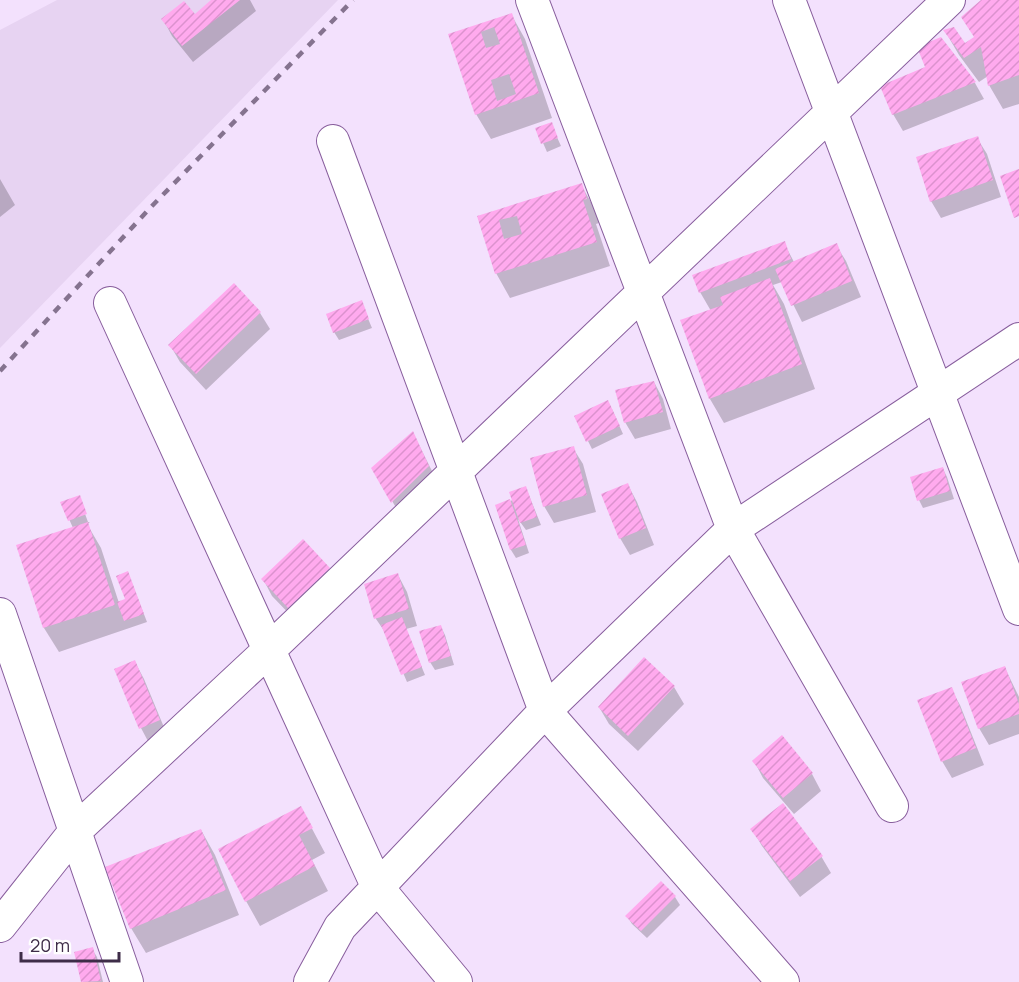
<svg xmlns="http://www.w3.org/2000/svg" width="1019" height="982" font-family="Manrope,sans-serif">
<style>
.built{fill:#e7d3f2}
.shadow{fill:#0003}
.building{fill:url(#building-hatch);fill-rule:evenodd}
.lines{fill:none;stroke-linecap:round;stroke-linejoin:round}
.street-casing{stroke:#885e9d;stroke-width:34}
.street{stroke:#fff;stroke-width:32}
.rail{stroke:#85738f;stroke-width:4.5;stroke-dasharray:8 8;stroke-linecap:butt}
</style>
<defs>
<pattern id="building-hatch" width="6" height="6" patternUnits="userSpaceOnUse" patternTransform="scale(1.5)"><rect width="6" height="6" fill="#fae"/><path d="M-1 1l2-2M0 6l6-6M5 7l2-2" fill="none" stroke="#dc92ce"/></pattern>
</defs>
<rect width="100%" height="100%" fill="#f3e1fd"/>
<path class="built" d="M57,0H338L0,348V30Z"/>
<path class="shadow" d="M214,0H250L256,11L193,62L172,36L163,19L194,16Z
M984,0H1019V104L1003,109L989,85L988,76L979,82L959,55L945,31L964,45L975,38Z
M511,14L525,39L552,118L491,139L476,114L450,35Z
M940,39L975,83L984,99L903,131L893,114L927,67Z
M551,124L561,146L547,152L537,129Z
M977,138L987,154L1001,197L941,218L931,201Z
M0,179L15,205L0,217Z
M581,185L595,209L599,223L596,224L610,266L510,298L496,273L479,217Z
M784,243L794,262L836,245L846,261L861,297L802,322L782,282L773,285L784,304L815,389L724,423L710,399L682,321L711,311L700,292Z
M234,285L260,313L270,329L206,390L180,362L170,345Z
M361,302L372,328L339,340L334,332Z
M654,382L663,399L671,429L635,439L625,422Z
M612,409L623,434L592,449L576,417Z
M413,433L438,483L402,518L373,468Z
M573,448L583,464L596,512L554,523L544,506Z
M943,469L947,477L954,499L923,508L919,500Z
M628,485L637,502L654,545L630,555L620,538Z
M526,488L541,525L526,530L518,519L529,553L516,558L511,550L496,506L513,500Z
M62,503H81L88,522H90L87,524L101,548L119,603L127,600L128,573L147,622L59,652L44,628L18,546L73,528Z
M329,569L338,585L298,623L272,596L263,579Z
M398,575L407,592L417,626L406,629L425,675L407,682L387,635L376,619L366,585Z
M441,627L445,635L454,665L435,670L430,662Z
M644,659L674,687L684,704L638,751L609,724L599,707Z
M135,662L144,679L168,737L150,745L141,728L116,670Z
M1005,668L1019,697V734L989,745L979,728Z
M951,689L960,705L984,765L952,778L942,761Z
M754,761L812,774L821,791L794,814L763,778Z
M301,808L325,853L312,860L328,891L260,926L246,901Z
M752,829L821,856L831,873L800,897L762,846Z
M201,830L215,855L239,915L146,953L131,928L107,868Z
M661,883L675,897L680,905L647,938L632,924L627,916Z
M92,949L97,957L103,982H83L76,953Z"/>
<path class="building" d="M211,0H240L182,46L161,19L184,1L195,14Z
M981,0H1019V75L988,86L981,47L964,58L943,30L954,27L965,43L974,37L961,17Z
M512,13L539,93L475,115L448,34ZM494,27L500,44L486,48L481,32ZM509,74L516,94L497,101L491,80Z
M941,37L976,82L892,115L880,86L925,67L917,47Z
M552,122L558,138L541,144L535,128Z
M978,136L993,180L930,202L916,157Z
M1019,169V216L1014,218L1000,176Z
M582,183L587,199L583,200L597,242L495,274L477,216ZM517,216L522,234L504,239L499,220Z
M785,241L791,259L699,293L692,275Z
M837,243L852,281L791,306L775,269Z
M770,278L802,364L709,399L680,320L723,305L720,297Z
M234,283L261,312L196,374L168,345Z
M362,300L369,319L333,333L326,314Z
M654,381L663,412L624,423L615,390Z
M608,400L620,426L586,442L574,416Z
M413,431L429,466L391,503L371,468Z
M574,446L587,495L543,507L530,458Z
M943,467L950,491L917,501L910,477Z
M628,483L646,528L619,539L601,494Z
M526,486L537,517L520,523L509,492Z
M80,495L87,514L68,521L60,502Z
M510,499L526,545L510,550L495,505Z
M88,522L115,605L43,628L16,545Z
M303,539L330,568L288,608L261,579Z
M128,571L144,614L124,621L117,602L125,599L116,576Z
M398,573L409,609L374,619L364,584Z
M402,617L422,667L401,675L381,625Z
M441,625L451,656L429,663L419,631Z
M644,657L675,686L628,736L598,707Z
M135,660L160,720L139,729L114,669Z
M1005,666L1019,704V714L978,729L961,682Z
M952,687L976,748L941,762L917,700Z
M782,735L813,773L783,798L752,761Z
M783,803L823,856L790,881L750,829Z
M301,806L313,828L299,835L315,866L245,902L218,849Z
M201,829L226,890L130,929L105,867Z
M661,881L676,896L641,931L625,916Z
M93,947L101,981L81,982L74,952Z"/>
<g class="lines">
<g class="street-casing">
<path id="street" d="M532,0L733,529L892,806
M789,0L1019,609
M333,141L545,711L783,982
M110,303L378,888L456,982
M0,614L127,982
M0,926L76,830L269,650L949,0
M310,982L340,927L545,711L733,529L1019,339"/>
</g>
<use href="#street" class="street"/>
<path class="rail" d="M0,371L151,207L353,0"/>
</g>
<path d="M21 952v9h98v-9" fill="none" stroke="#3e2c48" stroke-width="3"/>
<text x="30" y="952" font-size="18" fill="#3e2c48" stroke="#ffffff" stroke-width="4.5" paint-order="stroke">20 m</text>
</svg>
